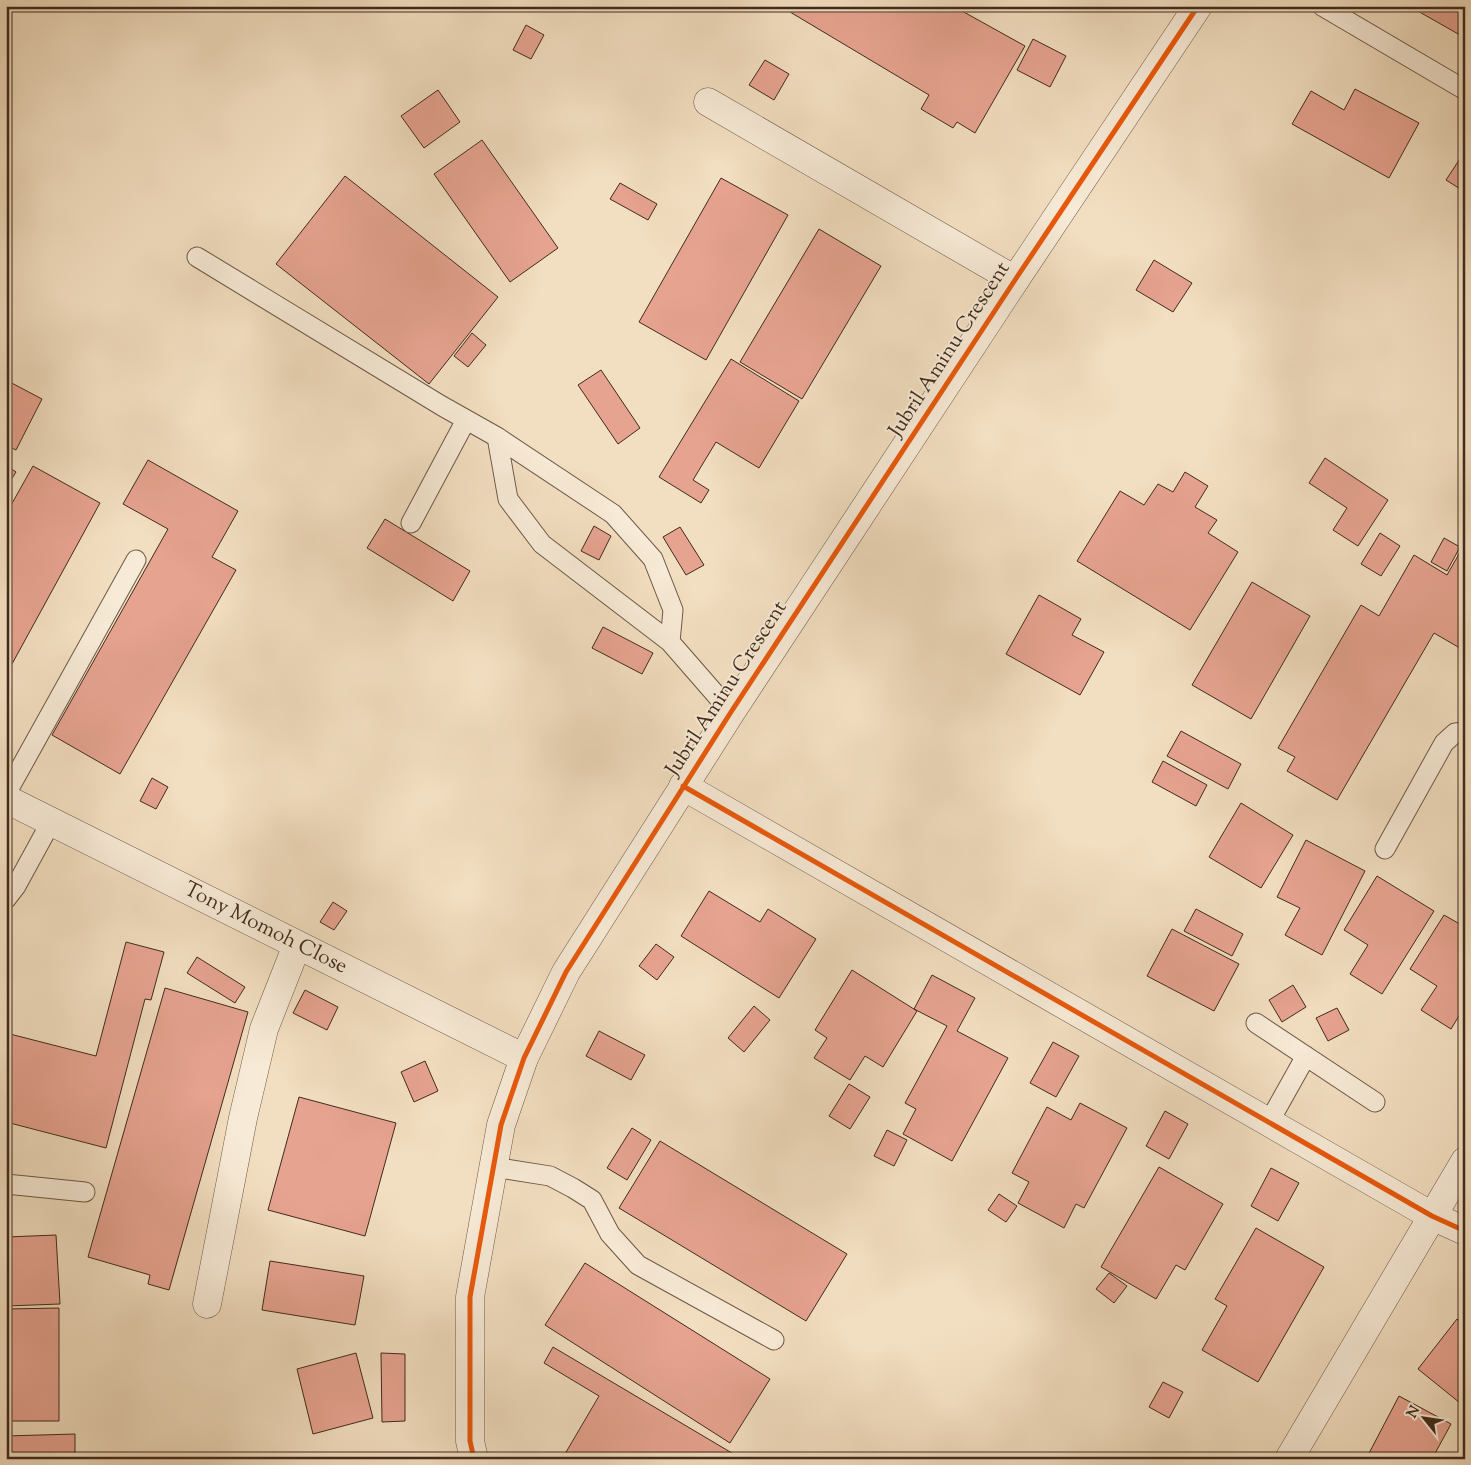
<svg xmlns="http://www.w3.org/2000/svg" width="1471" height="1465" font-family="'Sorts Mill Goudy',serif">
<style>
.building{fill:#e6a390;stroke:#412b1d}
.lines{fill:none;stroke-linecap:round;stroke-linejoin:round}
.service-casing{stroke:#6d5846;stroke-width:21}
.minor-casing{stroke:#6d5846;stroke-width:29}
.service{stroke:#f7ead6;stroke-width:19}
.minor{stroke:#f7ead6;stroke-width:28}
.cycleway-casing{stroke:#f7ead6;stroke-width:8}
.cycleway{stroke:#e8590c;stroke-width:5}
.labels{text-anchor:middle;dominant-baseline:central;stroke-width:4;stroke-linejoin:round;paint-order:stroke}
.street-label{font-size:21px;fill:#412b1d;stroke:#f7ead6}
</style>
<rect width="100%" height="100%" fill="#f2dec0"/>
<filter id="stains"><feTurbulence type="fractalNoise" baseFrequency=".004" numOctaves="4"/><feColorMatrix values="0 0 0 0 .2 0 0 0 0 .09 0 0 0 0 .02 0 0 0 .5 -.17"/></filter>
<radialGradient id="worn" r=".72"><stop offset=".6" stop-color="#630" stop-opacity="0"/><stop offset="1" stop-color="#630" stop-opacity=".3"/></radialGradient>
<path class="building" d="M780,6H953L1025,46L975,133L957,122L953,128L921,109L929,95Z
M1409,6H1465V26L1460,35Z
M526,25L544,35L531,59L513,50Z
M1033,39L1066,56L1050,87L1017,70Z
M765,60L789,74L774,100L749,85Z
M1355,89L1419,123L1389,178L1292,124L1311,91L1344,110Z
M438,90L460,122L424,148L401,116Z
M482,140L558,248L510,282L434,174Z
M1465,151V192L1446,180Z
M345,176L498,297L429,384L276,264Z
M721,178L788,215L706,360L639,322Z
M620,183L657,204L648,220L610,199Z
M819,229L881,266L802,399L740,362Z
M1154,260L1192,283L1173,312L1136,290Z
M472,333L486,345L468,367L454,356Z
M731,359L799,401L759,468L716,442L693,480L709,490L701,503L659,477Z
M601,370L640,428L618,444L578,385Z
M6,380L42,399L16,450L6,445Z
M1325,458L1388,500L1358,546L1333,530L1347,508L1309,483Z
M148,460L238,511L212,557L236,570L120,774L52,735L168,529L123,504Z
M6,465L16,472L6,488Z
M33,466L100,503L6,675V514Z
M1185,472L1208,486L1195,507L1217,520L1208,533L1238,552L1190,630L1077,561L1120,491L1144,505L1158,484L1173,492Z
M385,519L470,571L453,601L367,548Z
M594,526L611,536L599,560L581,551Z
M680,527L704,565L686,575L663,537Z
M1380,533L1400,546L1381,576L1361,564Z
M1444,538L1460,547L1447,571L1431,562Z
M1463,547H1465V651L1434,633L1337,800L1287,771L1295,757L1278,748L1361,605L1379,616L1414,555L1447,575Z
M1252,582L1310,616L1251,719L1192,685Z
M1039,595L1081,619L1072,635L1104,652L1080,695L1006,654Z
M603,627L653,653L642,674L592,648Z
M1181,731L1241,764L1228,789L1167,756Z
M1163,761L1207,785L1196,806L1152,782Z
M152,778L168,787L156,809L140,801Z
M1241,803L1293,835L1261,888L1209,857Z
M1306,840L1365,871L1322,955L1285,935L1300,908L1277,897Z
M1377,876L1434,911L1382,994L1350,974L1368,945L1344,930Z
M709,891L760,922L768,909L816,939L779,998L681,936Z
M333,902L347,911L334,930L320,922Z
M1196,909L1243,934L1232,956L1184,931Z
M1444,915L1465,927V1006L1451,1029L1421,1010L1437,986L1410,969Z
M1172,929L1239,964L1214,1011L1147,976Z
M126,942L164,952L151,1000L145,999L106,1148L6,1122V1033L96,1056Z
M656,944L674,957L657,980L639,966Z
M197,957L245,987L235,1003L187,973Z
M852,970L917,1011L883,1067L865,1056L850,1080L814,1058L827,1038L815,1030Z
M932,975L975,998L957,1031L1008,1058L952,1161L903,1134L916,1109L905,1103L947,1026L914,1009Z
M1293,985L1306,1007L1282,1022L1269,1000Z
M165,988L248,1012L169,1290L148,1284L150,1275L88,1257Z
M305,990L338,1007L327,1030L293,1013Z
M754,1006L770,1020L744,1052L728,1038Z
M1337,1008L1349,1030L1328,1041L1316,1018Z
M599,1031L645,1055L631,1080L586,1056Z
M1053,1042L1079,1056L1056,1097L1030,1083Z
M425,1061L438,1091L414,1102L401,1072Z
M849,1084L870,1097L850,1129L829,1116Z
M299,1097L396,1123L365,1236L268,1210Z
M1080,1103L1127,1128L1084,1208L1076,1204L1064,1228L1018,1203L1029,1182L1012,1173L1047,1107L1071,1120Z
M1165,1111L1188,1124L1169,1159L1146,1146Z
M632,1128L651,1140L627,1180L607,1168Z
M887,1130L907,1140L894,1166L874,1156Z
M660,1141L847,1254L806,1321L619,1208Z
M1159,1167L1223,1204L1185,1270L1176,1265L1156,1299L1101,1267Z
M1271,1168L1299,1183L1278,1221L1251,1206Z
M999,1194L1017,1206L1006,1222L988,1210Z
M1256,1228L1324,1267L1258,1382L1202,1350L1227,1306L1215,1299Z
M56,1235L60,1304L6,1306V1237Z
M270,1261L364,1276L355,1325L262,1310Z
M585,1263L770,1379L730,1443L545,1325Z
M1109,1273L1127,1286L1114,1303L1096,1289Z
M59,1308V1421H6V1309Z
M1457,1319L1465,1325V1407L1418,1369Z
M553,1347L742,1459H562L599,1396L544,1363Z
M356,1353L373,1418L313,1434L297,1369Z
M381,1353L405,1354V1421L382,1422Z
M1163,1382L1183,1392L1169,1418L1149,1407Z
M1399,1396L1451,1424L1432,1459H1366Z
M75,1434V1459H6V1436Z"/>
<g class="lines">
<g class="service-casing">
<path id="service" d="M1322,6L1465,90
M197,257L442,406L497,437L508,499L542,544L670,642L731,712
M497,437L613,514L653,559L673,610L670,642
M411,523L466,420
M6,794L136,560
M1385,849L1444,743L1455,733L1465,732
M6,899L16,886L51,822
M1256,1023L1375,1102
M1269,1122L1306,1056
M493,1167L550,1176L573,1188L592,1200L610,1234L638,1265L774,1340
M6,1184L85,1192"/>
</g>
<g class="minor-casing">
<g id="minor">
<path d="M708,102L1015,280"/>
<path d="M683,786L1432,1216L1465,1231"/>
<path id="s1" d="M6,799L524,1058"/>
<path d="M207,1304L243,1118L264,1029L297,945"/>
<path d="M474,1459L470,1441V1297L501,1125L524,1058L566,972L731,712L1015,280L1198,6"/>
<path d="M1289,1459L1465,1161"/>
</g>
</g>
<use href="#service" class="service"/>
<use href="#minor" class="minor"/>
<g class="cycleway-casing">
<path id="cycleway" d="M683,786L1432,1216L1465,1231
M474,1459L470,1441V1297L501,1125L524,1058L566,972L731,712L1015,280L1198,6"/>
</g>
<use href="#cycleway" class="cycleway"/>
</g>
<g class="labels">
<g class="street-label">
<text transform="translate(950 350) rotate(-57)">Jubril Aminu Crescent</text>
<text transform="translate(727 689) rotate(-57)">Jubril Aminu Crescent</text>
<text stroke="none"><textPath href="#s1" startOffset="290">Tony Momoh Close</textPath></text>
</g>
</g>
<rect width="1471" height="1465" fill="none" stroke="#f2dec0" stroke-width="25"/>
<rect x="8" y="8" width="1456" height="1450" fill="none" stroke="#412b1d" stroke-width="2.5"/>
<rect x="12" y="12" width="1446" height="1440" fill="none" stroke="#412b1d"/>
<g transform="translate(1424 1418) rotate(300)" stroke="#f7ead6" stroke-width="4" paint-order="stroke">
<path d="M0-4L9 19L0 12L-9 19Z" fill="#412b1d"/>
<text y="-8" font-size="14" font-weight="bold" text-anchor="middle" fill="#412b1d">N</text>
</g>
<rect width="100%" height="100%" filter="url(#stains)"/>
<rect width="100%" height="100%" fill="url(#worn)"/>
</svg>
